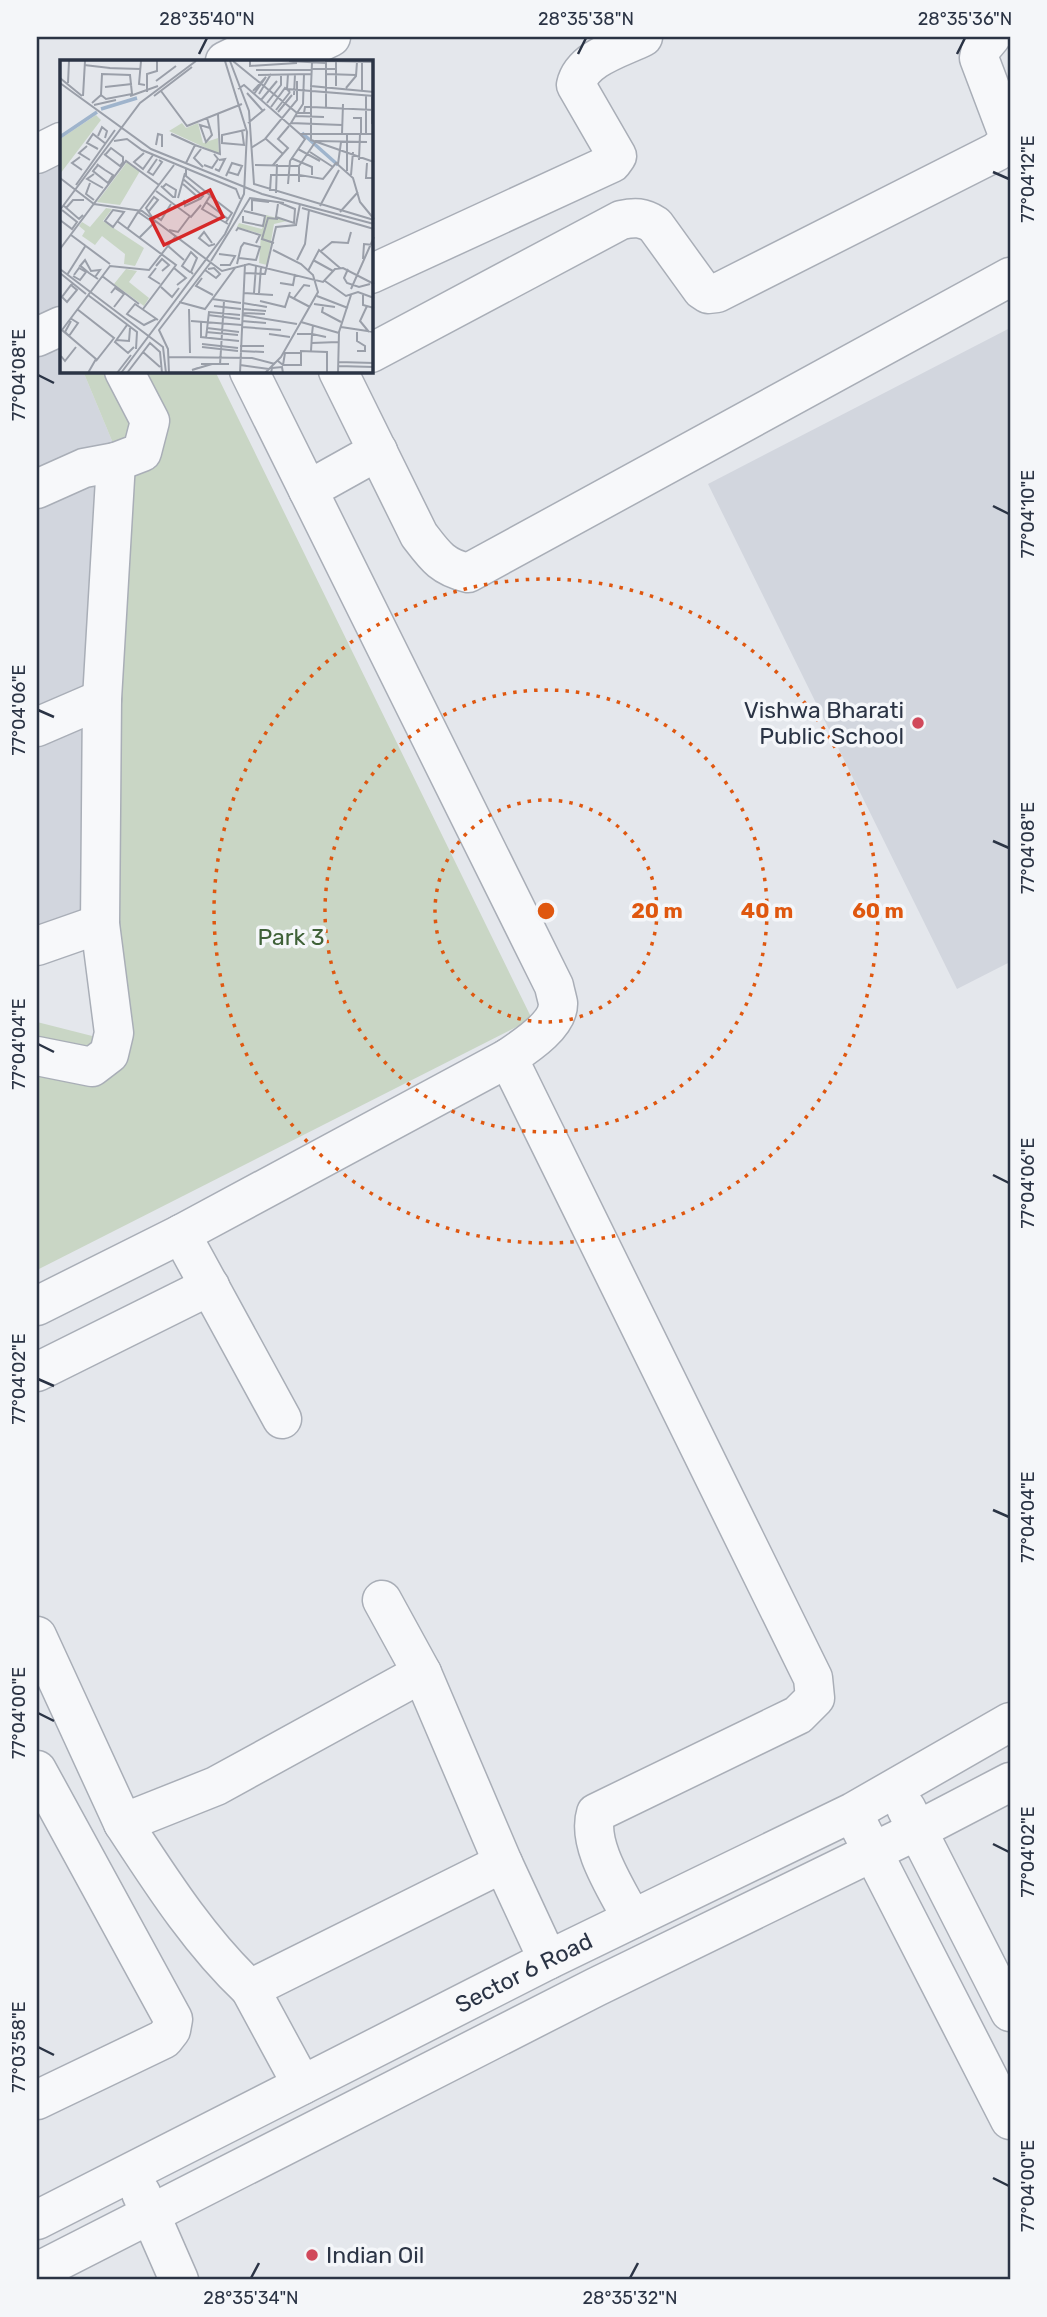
<svg xmlns="http://www.w3.org/2000/svg" width="1047" height="2317" font-family="Rubik,sans-serif">
<style>
.built{fill:#d2d6de}
.green{fill:#c9d6c5}
.lines{fill:none;stroke-linecap:round;stroke-linejoin:round}
.minor-casing{stroke:#a9aeb7;stroke-width:41}
.minor{stroke:#f7f8fa;stroke-width:38}
.ticks{fill:none;stroke:#2b3445;stroke-width:2.5}
.ring{fill:none;stroke:#df570f;stroke-width:3.5;stroke-dasharray:3.5 7}
.poi-dot{fill:#d1495b;stroke:#f4f6f9;stroke-width:2.5}
.labels{text-anchor:middle;dominant-baseline:central;stroke-width:7;stroke-linejoin:round;paint-order:stroke}
.poi-label{font-size:23px;fill:#2b3445;stroke:#f4f6f9;text-anchor:end}
.park-label{font-size:23px;fill:#3f6138;stroke:#f4f6f9}
.street-label{font-size:23px;fill:#2b3445;stroke:#f4f6f9}
.inset-river{fill:none;stroke:#9fb4cc;stroke-width:3.5}
.inset-road{fill:none;stroke:#9a9fa9;stroke-width:2}
.view{fill:#d62828;fill-opacity:0.15;stroke:#d62828;stroke-width:3.5}
.inset-edge{fill:none;stroke:#2b3445;stroke-width:3.5}
.centre{fill:#df570f;stroke:#f4f6f9;stroke-width:3.5}
.ring-label{font-size:21px;text-anchor:middle;font-weight:bold;fill:#df570f;stroke:#f4f6f9;stroke-width:7;stroke-linejoin:round;paint-order:stroke}
.neatline{fill:none;stroke:#2b3445;stroke-width:2.5}
.ticks-label{font-size:18px;text-anchor:middle;fill:#2b3445}
</style>
<rect width="100%" height="100%" fill="#e4e7ec"/>
<path class="built" d="M61,165V371H83L115,448L100,924L37,948V176Z
M1010,328V962L957,989L708,484Z"/>
<path class="green" d="M83,371H215L532,1019L37,1270V1022L108,1040L115,448Z"/>
<g class="lines">
<g class="minor-casing">
<g id="minor">
<path d="M225,61L274,37"/>
<path d="M281,61L331,37"/>
<path d="M37,154L61,142"/>
<path d="M371,274L612,163L617,156L576,85C582,58 621,48 643,37"/>
<path d="M37,337L61,326"/>
<path d="M371,353L621,220C635,217 643,217 655,225L702,290L708,294L717,293L996,152L1010,140L979,58L981,49L991,37"/>
<path d="M338,371L419,535C435,556 442,567 468,573L1010,277"/>
<path d="M116,462L142,452L150,421L124,371"/>
<path d="M37,489L84,468L116,462L102,699L100,924L114,1033L109,1054L92,1067L37,1056"/>
<path d="M308,490L378,451"/>
<path d="M37,727L102,699"/>
<path d="M37,946L100,924"/>
<path d="M508,1058L813,1678L815,1698L798,1715L596,1813C586,1845 618,1891 632,1919"/>
<path d="M181,1234L282,1419"/>
<path d="M37,1306L181,1234L508,1058C524,1047 559,1025 558,1003C557,998 555,991 554,986L249,371"/>
<path d="M37,1372L210,1286"/>
<path d="M382,1600L422,1673L503,1863L548,1960"/>
<path d="M37,1636L123,1823L216,1786L422,1673"/>
<path d="M37,1770L173,2019L171,2030L164,2039L37,2100"/>
<path d="M906,1808L1010,2012"/>
<path d="M123,1823C161,1881 199,1941 250,1989"/>
<path d="M861,1829L1010,2120"/>
<path d="M302,2085L250,1989L503,1863"/>
<path d="M141,2193L179,2280"/>
<path id="s1" d="M37,2220L548,1960L853,1812L1010,1722"/>
<path d="M37,2272L596,1987L918,1830L1010,1782"/>
</g>
</g>
<use href="#minor" class="minor"/>
</g>
<path class="ticks" d="M199,54L207,38M578,54L586,38M957,54L965,38M993,172L1009,179M38,375L54,383M993,506L1009,514M38,710L54,717M993,841L1009,848M38,1044L54,1052M993,1175L1009,1183M38,1379L54,1386M993,1510L1009,1517M38,1713L54,1721M993,1844L1009,1852M38,2047L54,2055M993,2178L1009,2186M251,2278L259,2263M630,2278L638,2263"/>
<g class="ring">
<circle cx="546" cy="911" r="111"/>
<circle cx="546" cy="911" r="221"/>
<circle cx="546" cy="911" r="332"/>
</g>
<g class="poi-dot">
<circle cx="918" cy="723" r="7"/>
<circle cx="312" cy="2255" r="7"/>
</g>
<g class="labels">
<g class="poi-label">
<text x="904" y="710">Vishwa Bharati<tspan x="904" dy="26">Public School</tspan></text>
<text x="326" y="2255" text-anchor="start">Indian Oil</text>
</g>
<g class="park-label">
<text x="291" y="937">Park 3</text>
</g>
<g class="street-label">
<text stroke="none"><textPath href="#s1" startOffset="546">Sector 6 Road</textPath></text>
</g>
</g>
<g transform="translate(60 60)">
<rect width="313" height="313" fill="#e4e7ec"/>
<path d="M36,55L41,60L0,114V79ZM122,63L126,68L138,63L143,83L158,78L159,94L109,71ZM67,102L80,111L60,145L37,142ZM46,148L52,149L43,161L84,188L75,206L64,204L65,194L42,176L35,185L22,176L25,171L19,166L22,162L30,167ZM206,155L227,161L214,164L207,205L199,203L201,174L177,167L179,163L202,169ZM66,209L77,211L69,222L89,238L84,246L54,224Z" fill="#c9d6c5"/>
<path class="inset-river" d="M41,49L77,38M242,73L278,105M0,77L37,52"/>
<path class="inset-road" d="M81,1L79,24L85,25M170,1L189,51L194,124L314,160M173,1L237,53L231,63L282,65M190,1V6L237,3M229,1L266,3M266,1L314,2M302,2V31M252,3L251,26L314,32M24,5L50,8M46,8L81,9M251,9H276M196,10H251M228,14L227,29L314,36M244,14L243,44L237,53H251M266,14L296,15M198,15L252,14M0,18L22,36M96,21L116,6M0,23L91,89L202,134L314,164M8,23L9,1M251,26V80L314,102M276,26V1M45,27L72,24M286,28L296,16L297,2M178,29L184,25L240,74H314M101,31L127,66L182,44M193,31L206,17L194,34M87,32V14L97,11V1M187,33L203,51M199,34L211,14M234,35L235,14M23,36L25,1M70,36L98,26M94,36L132,7M201,40L217,21M32,43L41,35L42,14L70,15L72,34L46,39L41,35M207,43L221,25V15M34,45L56,40M211,47L225,28L230,32M266,47V1M216,50L230,32M218,52L232,35M244,53L245,47H251L314,50M235,56L264,57M147,58L152,75L146,82L140,65L150,68M293,58H301V74M188,63L205,49M312,64V36M182,70L184,85L162,83V75L185,70M111,74L135,85M282,74L283,44M306,74V36M38,76L42,67L47,71L45,78M206,79L223,94M54,81L67,79L82,90L176,129L180,139M96,85L98,74L102,75V87M27,86L19,93L30,100M191,88L205,79L237,40V21M38,89L27,83L33,74L46,84M141,89L134,98L143,107M238,89L260,101M250,92L273,107M84,93L74,102L83,109L93,95M44,94L60,106L63,102V97L51,88L45,95M20,97L12,103L22,110M231,98L252,107V115M97,99L88,112L93,115L102,102L99,100M299,100L300,74M126,103L135,85L160,94L158,54M307,103L306,118H313M37,104L38,105L45,110L53,115L48,123L33,111L38,105M278,104L281,82M144,105L152,108L158,99L154,94M195,105L239,106V115L263,119L276,103L293,118L300,142L314,159M213,105L228,88L218,79L229,66M239,106L256,81L307,82M126,109V116L151,136M155,109L159,111L165,99L159,100M287,111V74M34,114L27,119L43,128M291,115L293,92M166,116L172,103L182,106L178,115L168,112M0,118L34,144L82,151L162,211L189,204L263,222L275,209L283,208L314,224M123,119L143,136L140,139M30,123L26,134L34,140M123,124L140,139L125,146L124,140M228,124L230,101L245,79L240,74M16,125L55,70M101,126L113,137H115L116,130L106,124L103,127M96,131L131,157L141,145M210,131L211,115H239V122M216,133L217,104M118,138L125,113M146,142L168,159M218,144L216,157L234,163L235,149L218,142M4,146L19,159L23,155M260,146L279,110M6,148L13,140H24M242,148L314,169M0,150L80,43L136,1M53,150L64,152L53,167L45,161ZM80,150L114,105M89,151L98,140L94,137L86,148L92,157M192,151V140L209,142M280,152L298,132M95,156L101,160L111,144M183,156V162L203,166L205,156L184,151M0,160L12,169L17,162L2,150M57,161L116,205L83,249M166,162L172,153L150,136L142,149L168,164M68,168L78,152L94,163M109,170L118,172L130,156M176,171L178,168L200,175L196,183M11,175L50,204M80,177L95,162M152,183L144,172L139,178L149,186L155,184M214,183L202,179L208,158L218,159M108,186L124,200M0,189L66,101L99,125M261,191L272,182L288,183L291,172M159,194L175,196L170,205H160M303,199L304,184L314,185M237,200L245,184L249,150M253,200L273,211M151,201L190,138L224,143M177,204L181,187L184,183L200,187L196,200L179,198M96,206L102,199L109,205L102,211M96,208L89,217L100,224M114,208L126,218L117,225M0,209L103,287L106,313M288,209L284,218L287,223L299,227L310,224M145,210L156,218L160,214L154,208L148,209M248,211L259,190L280,208M131,212L137,198L131,192L122,206L130,212H131L133,214M0,213L26,234M185,213L205,214L216,167L236,165L240,144M7,215L26,185M13,216L20,220L26,212L19,208L14,215M42,216L79,244M35,217L40,210L31,211L25,200L20,206L22,207L29,213L38,219M142,218L136,226L153,235M265,221L286,236L298,232L314,238M220,223L233,225L235,214M11,225L17,230L7,242L2,237L11,225L13,223M101,227L112,237L119,228M291,229L314,177M51,233L55,228L64,234L54,247M183,233L213,235M194,233L196,206M199,233L201,207M28,235L77,272L76,289M303,235V245L314,248M229,236L250,247M257,236L288,248M234,238L244,225L250,226M152,239L181,243M200,241L225,247L230,232M119,242L145,249L175,208M183,243L207,247M254,244L275,247M154,246L181,249M307,246L300,261L309,272M263,247L262,252L281,262M17,249L54,278L36,301M129,249L130,293M182,249L206,251M182,253L205,254M148,255L180,259M182,255L237,264M10,258L18,263L9,276L5,272L11,261M96,259L84,265L67,254L75,244L98,260M131,261L182,265M182,261L206,263M141,262V277L179,281M241,262L279,273M67,265L55,282L68,293L74,287M253,265L252,274L266,277M182,267L221,270M281,267L314,272M147,268L179,272M146,272L178,275M297,272V281L305,286V291H297M209,274L230,277M237,274H252L251,291M146,278L149,252L180,255M56,280L69,281L70,268M252,283L278,282M142,284L178,288M180,286H204M142,287L178,291M180,291L204,292M240,291L267,292V313M83,292L100,307M1,296L5,301L16,287M108,297L192,298L215,304M218,301L223,305H241V293H225L223,305M278,302L314,303M141,304H169M160,305L164,241M180,305L209,309M278,306L314,307M138,308L132,310L152,304M28,313L36,299L2,270L50,206L89,210L115,177M57,313L71,295M61,313L165,174L184,134L187,72L165,1M67,313L90,283L100,292L102,313M109,313L108,289L99,270L151,202M180,313L185,204M205,313L221,297L258,232L253,215L241,204L213,190M211,313L212,308L222,307L223,313M278,313L279,272L291,235"/>
<path class="view" d="M150,130L163,157L104,185L91,159Z"/>
<rect width="313" height="313" class="inset-edge"/>
</g>
<circle cx="546" cy="911" r="10" class="centre"/>
<g class="ring-label">
<text x="657" y="918">20 m</text>
<text x="767" y="918">40 m</text>
<text x="878" y="918">60 m</text>
</g>
<rect width="1047" height="2317" fill="none" stroke="#f4f6f9" stroke-width="77"/>
<rect x="38" y="38" width="971" height="2240" class="neatline"/>
<g class="ticks-label">
<text x="207" y="25">28°35'40"N</text>
<text x="586" y="25">28°35'38"N</text>
<text x="965" y="25">28°35'36"N</text>
<text transform="translate(1028 179) rotate(-90)" y="6">77°04'12"E</text>
<text transform="translate(19 375) rotate(-90)" y="6">77°04'08"E</text>
<text transform="translate(1028 514) rotate(-90)" y="6">77°04'10"E</text>
<text transform="translate(19 710) rotate(-90)" y="6">77°04'06"E</text>
<text transform="translate(1028 848) rotate(-90)" y="6">77°04'08"E</text>
<text transform="translate(19 1044) rotate(-90)" y="6">77°04'04"E</text>
<text transform="translate(1028 1183) rotate(-90)" y="6">77°04'06"E</text>
<text transform="translate(19 1379) rotate(-90)" y="6">77°04'02"E</text>
<text transform="translate(1028 1517) rotate(-90)" y="6">77°04'04"E</text>
<text transform="translate(19 1713) rotate(-90)" y="6">77°04'00"E</text>
<text transform="translate(1028 1852) rotate(-90)" y="6">77°04'02"E</text>
<text transform="translate(19 2047) rotate(-90)" y="6">77°03'58"E</text>
<text transform="translate(1028 2186) rotate(-90)" y="6">77°04'00"E</text>
<text x="251" y="2304">28°35'34"N</text>
<text x="630" y="2304">28°35'32"N</text>
</g>
</svg>
